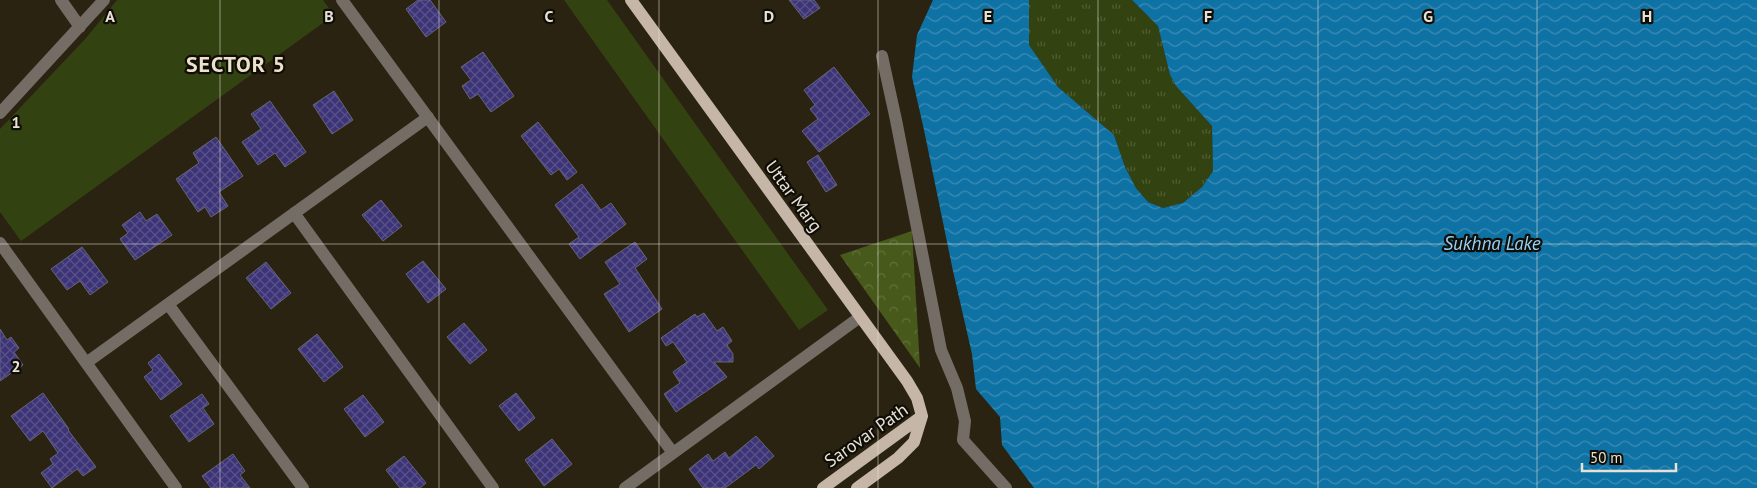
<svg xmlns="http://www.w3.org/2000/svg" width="1757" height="488" font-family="'PT Sans',sans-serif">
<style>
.grass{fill:url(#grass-tufts)}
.forest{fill:url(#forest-crowns)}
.park{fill:#334211}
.water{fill:url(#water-waves)}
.building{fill:url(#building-cross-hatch);stroke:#646478}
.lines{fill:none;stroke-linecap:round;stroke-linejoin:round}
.minor{stroke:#746d66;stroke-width:12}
.major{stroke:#c6b6a8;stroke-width:12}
.grid{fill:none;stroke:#e7e2d7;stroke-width:1;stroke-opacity:0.55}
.labels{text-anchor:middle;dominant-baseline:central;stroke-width:4.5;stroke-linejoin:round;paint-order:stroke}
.street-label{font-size:18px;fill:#e7e2d7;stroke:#100d06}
.water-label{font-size:19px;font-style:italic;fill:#93d1fa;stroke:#100d06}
.district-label{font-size:22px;font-weight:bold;letter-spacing:1px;fill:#ece2cb;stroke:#100d06}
.grid-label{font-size:16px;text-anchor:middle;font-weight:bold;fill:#e7e2d7;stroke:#100d06;stroke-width:4.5;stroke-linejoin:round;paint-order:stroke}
</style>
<defs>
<pattern id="grass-tufts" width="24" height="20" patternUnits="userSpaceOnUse" patternTransform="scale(1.25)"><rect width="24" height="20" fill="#334211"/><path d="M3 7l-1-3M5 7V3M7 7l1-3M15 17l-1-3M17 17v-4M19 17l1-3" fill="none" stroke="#515d33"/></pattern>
<pattern id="forest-crowns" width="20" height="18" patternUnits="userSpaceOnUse" patternTransform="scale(1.25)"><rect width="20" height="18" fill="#475a1b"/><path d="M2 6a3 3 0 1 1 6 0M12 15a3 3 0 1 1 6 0" fill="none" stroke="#62713b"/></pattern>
<pattern id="water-waves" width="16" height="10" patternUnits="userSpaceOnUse" patternTransform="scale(1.25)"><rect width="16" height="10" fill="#0e72a4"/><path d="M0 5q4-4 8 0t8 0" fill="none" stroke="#3d8cb4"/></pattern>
<pattern id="building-cross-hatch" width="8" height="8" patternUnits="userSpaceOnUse" patternTransform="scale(1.25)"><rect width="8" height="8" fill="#3d3478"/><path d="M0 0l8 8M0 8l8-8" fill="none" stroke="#59518a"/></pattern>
</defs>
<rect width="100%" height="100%" fill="#2b2311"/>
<path class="grass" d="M1029,0H1132L1158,26L1170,75L1176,86L1212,126L1213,171L1202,187L1183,203L1163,208L1148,202L1136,188L1125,167L1114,135L1058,87L1029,45Z"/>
<path class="forest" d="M912,231L920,368L840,255Z"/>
<path class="park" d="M117,0H323L334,15L21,241L0,212V129L86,38Z
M564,0H607L828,310L799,330Z"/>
<path class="water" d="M933,0H1029V45L1058,87L1114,135L1125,167L1136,188L1148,202L1163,208L1183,203L1202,187L1213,171L1212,126L1176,86L1170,75L1158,26L1132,0H1757V488H1034L1002,445L1000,417L976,389L972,354L953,271L924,130L912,77L917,35Z"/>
<path class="building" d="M418,0H430L446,22L426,37L406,9Z
M789,0H814L820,8L804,19Z
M483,52L514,96L491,112L478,94L470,99L462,86L471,80L461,67Z
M834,67L870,114L819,152L802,131L818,119L810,109L815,105L804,90Z
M334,91L353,120L332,134L313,105Z
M270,101L306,152L285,167L275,153L258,165L242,142L261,129L251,114Z
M538,122L577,172L567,180L559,169L551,175L521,136Z
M216,137L243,176L219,192L228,206L211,217L205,207L198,212L176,179L199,163L193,153Z
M818,155L837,185L826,192L807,162Z
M582,184L601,210L611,203L626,224L580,259L569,244L579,237L555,205Z
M381,200L402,226L383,241L362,215Z
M140,212L146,221L157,214L172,235L135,260L120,239L128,233L122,225Z
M635,242L647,259L635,268L662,309L629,332L604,294L620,284L605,262Z
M82,247L108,282L90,295L80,281L67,290L51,269Z
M423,261L446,289L428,303L406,274Z
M266,262L291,293L271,309L246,278Z
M704,313L717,331L723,327L732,341L727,345L733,354V362H714L727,377L676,412L664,394L680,383L673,372L687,362L673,342L666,346L661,338L695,314L697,317Z
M464,323L487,350L470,364L447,337Z
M0,329L7,340L11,337L19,348L14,352L23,365L0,381Z
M317,334L343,367L324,382L298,349Z
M159,354L182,384L161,400L144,377L153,370L148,363Z
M43,393L69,429L68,430L96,467L83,476L77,469L52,488L41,473L53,464L50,459L58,453L43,431L30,441L11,416Z
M516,393L535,418L519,431L499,406Z
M202,394L209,404L203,408L214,424L189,442L170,416Z
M363,395L384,422L365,437L344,409Z
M756,436L774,456L759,469L756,465L725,488H703L689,469L708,454L713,461L725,452L729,458Z
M552,439L572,464L544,486L525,460Z
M233,454L245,471L240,475L250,488H211L202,476Z
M404,456L426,483L420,488H400L386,470Z"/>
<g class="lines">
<path class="minor" d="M61,0L80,27
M342,0L673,453
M882,56L896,120L941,350L957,388L965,421L963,440L1006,488
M0,113L104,0
M294,213L493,488
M0,243L176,488
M168,304L303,488
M86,363L428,117
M625,488L860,317"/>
<path class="major" d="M631,0L907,381L917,398L922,416
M823,488L922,416
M857,488L898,458L914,442L922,416"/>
</g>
<path class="grid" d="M220,0V488M439,0V488M659,0V488M878,0V488M1098,0V488M1318,0V488M1537,0V488M0,244H1757"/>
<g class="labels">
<g class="street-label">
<text transform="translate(794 196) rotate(54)">Uttar Marg</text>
<text transform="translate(866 435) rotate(-35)">Sarovar Path</text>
</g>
<g class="water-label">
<text x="1492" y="243">Sukhna Lake</text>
</g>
<g class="district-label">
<text x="236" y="64">SECTOR 5</text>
</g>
</g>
<g class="grid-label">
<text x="110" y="22">A</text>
<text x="329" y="22">B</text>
<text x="549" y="22">C</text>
<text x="769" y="22">D</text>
<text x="988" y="22">E</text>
<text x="1208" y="22">F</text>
<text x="1428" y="22">G</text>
<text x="1647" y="22">H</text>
<text x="16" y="128">1</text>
<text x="16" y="372">2</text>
</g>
<path d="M1582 463v8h94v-8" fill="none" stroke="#e7e2d7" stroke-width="2.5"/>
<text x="1590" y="463" font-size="15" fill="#e7e2d7" stroke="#100d06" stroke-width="4" paint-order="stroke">50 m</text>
</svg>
